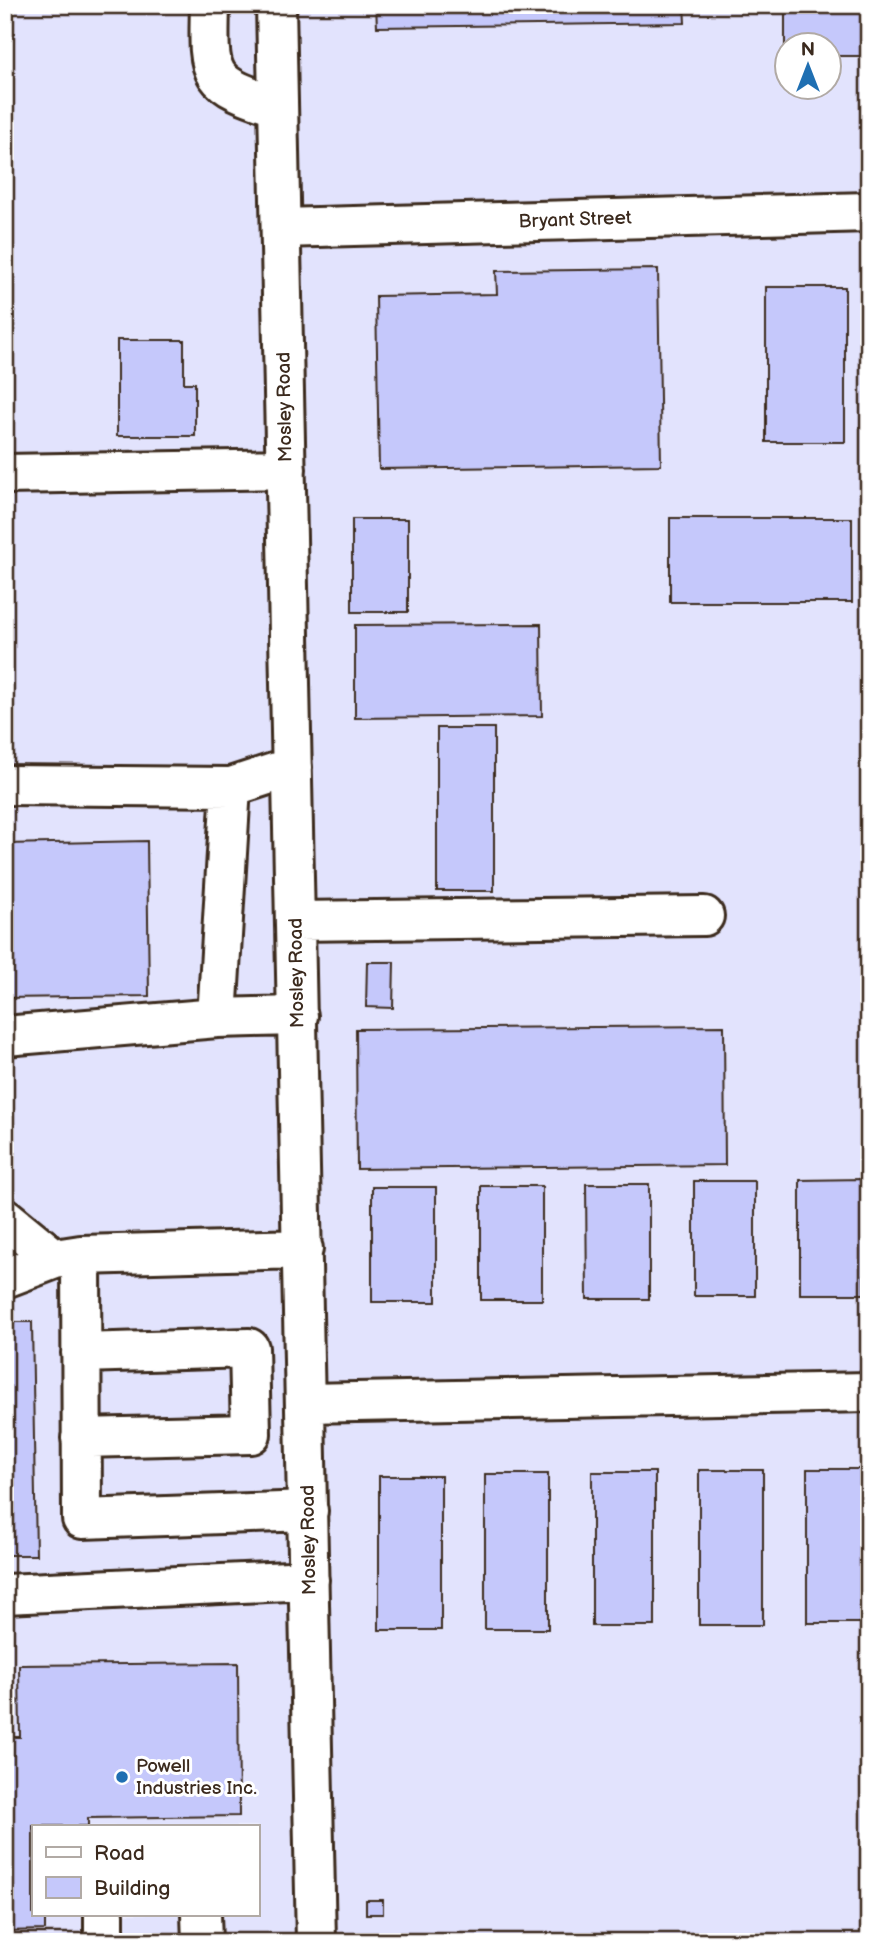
<svg xmlns="http://www.w3.org/2000/svg" width="874" height="1947" font-family="'Balsamiq Sans',sans-serif">
<style>
.built{fill:#e2e3fd;fill-rule:evenodd}
.building{fill:#c5c8fb;stroke:#3b2a1e;stroke-width:2}
.lines{fill:none;stroke-linecap:round;stroke-linejoin:round}
.minor-casing{stroke:#3b2a1e;stroke-width:44}
.minor{stroke:#fff;stroke-width:38}
.poi-dot{fill:#1f6fb2;stroke:#fff;stroke-width:2.5}
.labels{text-anchor:middle;dominant-baseline:central;stroke-width:6;stroke-linejoin:round;paint-order:stroke}
.street-label{font-size:19px;fill:#3b2a1e;stroke:#fff}
.poi-label{font-size:19px;fill:#3b2a1e;stroke:#fff;text-anchor:start}
</style>
<rect width="100%" height="100%" fill="#eeeefe"/>
<filter id="ink" filterUnits="userSpaceOnUse"><feTurbulence type="fractalNoise" baseFrequency=".0143" numOctaves="2"/><feDisplacementMap in="SourceGraphic" scale="14" xChannelSelector="R" yChannelSelector="G"/><feConvolveMatrix kernelMatrix="1 2 1 2 8 2 1 2 1" color-interpolation-filters="sRGB"/></filter>
<g filter="url(#ink)">
<path class="built" d="M5,5H869V1942H5ZM786,46H828V88H786ZM33,1826H257V1914H33Z"/>
<path class="building" d="M376,5H684L685,23L377,27Z
M785,5H869V56H828V46H786L785,57Z
M658,269L661,465L379,469L376,296L497,294L496,271Z
M766,287H845V442H766Z
M117,340H184V383H195V436H117Z
M865,517H869V670H865Z
M670,518H852V602H670Z
M352,519H408V612H352Z
M541,624L542,716L355,718V625Z
M437,728H494V891H437Z
M147,841L149,996L5,998V844Z
M367,962H394L393,1008L366,1007Z
M724,1026L725,1165L357,1169L356,1029Z
M863,1179L864,1294H800V1180Z
M694,1181H755V1296H694Z
M586,1184H649V1299H587Z
M481,1186H542V1300H481Z
M372,1187H436V1302H372Z
M5,1322H32L36,1555H5Z
M807,1469H869V1623H807Z
M699,1470H763V1625H699Z
M592,1472H655V1626H592Z
M485,1474H548V1629H485Z
M379,1476H441V1630H379Z
M238,1663L239,1816L88,1818V1826H33V1914H45V1930L5,1931V1737H20L19,1665Z
M366,1900H383V1914H366Z"/>
<g class="lines">
<g class="minor-casing">
<path id="minor" d="M210,5C208,78 207,83 278,106
M276,5L316,1942
M281,228L869,212
M5,474L286,469
M5,785L231,787L292,767
M295,921L704,916
M217,1018L231,787
M5,1036L217,1018L298,1016
M5,1218L55,1259
M81,1255L82,1519L308,1511
M5,1278L55,1259L81,1255L303,1249
M81,1353L249,1348L251,1434L81,1438
M306,1403L869,1392
M5,1594L309,1580
M104,1914V1942
M201,1914L202,1942"/>
</g>
<use href="#minor" class="minor"/>
</g>
</g>
<circle class="poi-dot" cx="122" cy="1777" r="7"/>
<g class="labels">
<g class="street-label">
<text transform="translate(575 220) rotate(-2)">Bryant Street</text>
<text transform="translate(285 407) rotate(-91)">Mosley Road</text>
<text transform="translate(297 973) rotate(-91)">Mosley Road</text>
<text transform="translate(309 1540) rotate(-91)">Mosley Road</text>
</g>
<g class="poi-label">
<text x="136" y="1766">Powell<tspan x="136" dy="22">Industries Inc.</tspan></text>
</g>
</g>
<rect width="874" height="1947" fill="none" stroke="#fff" stroke-width="28"/>
<rect x="14" y="14" width="846" height="1919" fill="none" stroke="#3b2a1e" stroke-width="2.5" filter="url(#ink)"/>
<rect x="32" y="1825" width="228" height="91" fill="#ffffff" stroke="#b1aaa5" stroke-width="2"/>
<rect x="46" y="1847" width="35" height="10" fill="#ffffff" stroke="#b1aaa5" stroke-width="2"/>
<text x="94" y="1860" font-size="21" fill="#3b2a1e">Road</text>
<rect x="46" y="1877" width="35" height="21" fill="#c5c8fb" stroke="#b1aaa5" stroke-width="2"/>
<text x="94" y="1895" font-size="21" fill="#3b2a1e">Building</text>
<g transform="translate(808 66)"><circle r="33" fill="#ffffff" stroke="#b1aaa5" stroke-width="2"/>
<path d="M0-5L12 26L0 18L-12 26Z" fill="#1f6fb2"/>
<text y="-10" font-size="19" font-weight="bold" text-anchor="middle" fill="#3b2a1e">N</text>
</g>
</svg>
